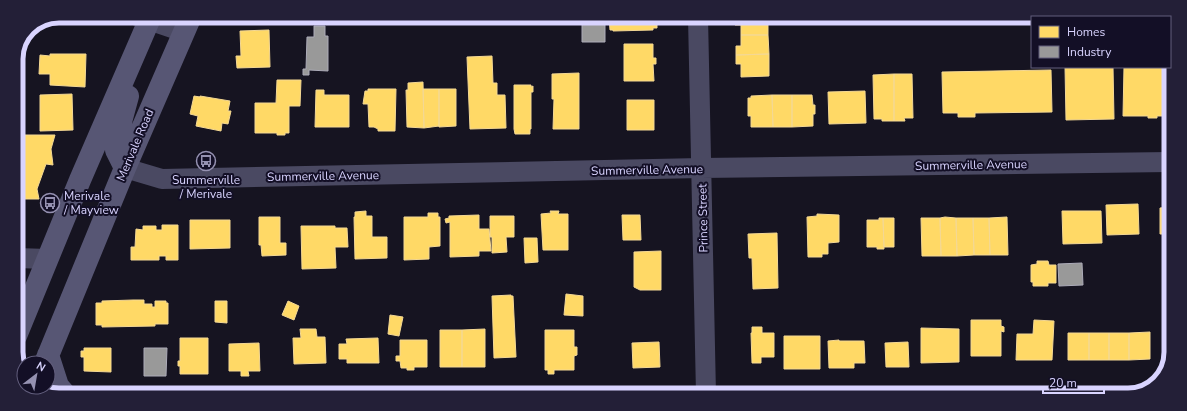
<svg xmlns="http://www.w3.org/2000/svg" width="1187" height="411" font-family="'Nunito Sans',sans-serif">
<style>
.homes{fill:#ffd966;stroke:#f4d894}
.industry{fill:#999;stroke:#acabb8}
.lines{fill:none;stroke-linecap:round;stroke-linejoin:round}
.street{stroke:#4a4962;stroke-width:20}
.secondary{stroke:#575674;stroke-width:22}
.labels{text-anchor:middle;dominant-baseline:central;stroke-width:4;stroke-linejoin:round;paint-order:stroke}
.street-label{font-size:12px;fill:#d9d4ff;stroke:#130f26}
.poi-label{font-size:12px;fill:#d9d4ff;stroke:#130f26}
.rim{fill:none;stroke:#d9d4ff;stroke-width:5}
</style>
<rect width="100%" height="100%" fill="#161421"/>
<path class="homes" d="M609,17H653V21H657V28H653V30L613,31V30H610Z
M735,17H768V35H741V25H735Z
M269,30L270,67L237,68L236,56H241L240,31Z
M741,35H768L769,54L736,55V46H741Z
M624,44H653V58H656V64H653L654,81H624Z
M50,54H86L85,87L50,85V74H39L40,55L50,56Z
M769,54V76L741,77V64H736V55Z
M1170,55V116H1157V118H1148V116H1123L1124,67H1170Z
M492,56L493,83H497V95H505L506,128L470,129L467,57Z
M1065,67H1113L1114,119L1066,120Z
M1051,70L1052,112L975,113V117H958V113H943L942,72Z
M579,73V129H553L554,99H552V74Z
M894,74H912L913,118H904L905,121H894Z
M894,74V121H882V119H874L873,75Z
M277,80H301L300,106H289V133H285V135H277V133H255V103H276Z
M423,82L424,128L407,127L406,90H408V83Z
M514,85H531V87L533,86V92H531V129H530V134H515L514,129Z
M368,89H396L395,131H378V129L374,127H369L368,104H363L365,91H368Z
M423,89H439V126L424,128Z
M439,89H456V126L439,127Z
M316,90H324V95H349V127H315Z
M865,91L866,123L829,124L828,92Z
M72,94L73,130L40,131V95Z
M772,95H792V127H773Z
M772,95L773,127H751V116H748V98H751V96Z
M792,95H812L813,105H815V114H813V126L792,127Z
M194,96L200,97V96L230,101L228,111H231L228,124L222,123L221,131L196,126L198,116L190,114Z
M627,100H654V130H627Z
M18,135H55L51,149L53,165L46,164L37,189L39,199H19V215H16Z
M1138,204L1139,234L1107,235L1106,205Z
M1170,207V234H1160V208Z
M366,211V216H372V237H387V258L355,259L354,217H355V212Z
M550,211H559L558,214H568V250H543L541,214L551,213Z
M1062,211H1101L1102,243L1063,244Z
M428,213H438V217H440V246L429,247V259L404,260V217H428Z
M817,214L839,215V242L828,243V254H822V257H808L807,217L817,216Z
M479,215V229H489L491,251H479V256L450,257V222L446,223L445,219L449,218V216Z
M622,215H640L641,240H623Z
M490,216H514V237H506L507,252L492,253V237H490Z
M259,217H280V243H286V255L262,256L261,245H259Z
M945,217L956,218L957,256H941L940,218Z
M1007,217L1008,255H990L989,218Z
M879,218H883L884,249H877V247H867V220H879Z
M883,218H894V247H884Z
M921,218H940L941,256H922Z
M956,218H973L974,255L957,256Z
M973,218H989L990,255H974Z
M190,220H230V248L190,249Z
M162,225H178V260H166V256H159V260H131V247H135L136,229L143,230V226H156V230H162Z
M301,226H335V228H347L348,247H335L336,268L302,269Z
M777,233L778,288L753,289L752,258H749L748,234Z
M524,238H537L538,262L525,263Z
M661,251V290H640L634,287V252Z
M1037,261H1048L1049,265H1056V283H1048V286H1033V282H1031V265L1037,264Z
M566,294L583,296V316L564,315Z
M511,295V296H513L516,357L494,358L492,296Z
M133,300H144V304H152V307H155V301H166V303H168V324H155V326L102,327V325H96V303H102V301Z
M215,301H227V323L215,322Z
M288,301L299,306L294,320L282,315Z
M390,315L403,317L399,336L388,334Z
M971,320H1001V326L1004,327V332L1001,331V356H971Z
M1034,320L1054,321L1052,360H1016L1017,334H1033Z
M752,327H762V333H774V357H761V363H752L751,333H752Z
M921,328L959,329V362L921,363Z
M300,329H316L317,337H325L326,363L294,364L293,338H301Z
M485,329V367H462V330Z
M440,330H462V367H440Z
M545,330H574V347H577V355L574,356V370H554V374H548V370H545Z
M1150,332V359L1129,360V333Z
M1068,333H1089V360H1068Z
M1089,333H1109V360H1089Z
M1109,333H1129V360H1109Z
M784,336H820V369H784Z
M180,338H208V374H180V366H178V361H180Z
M378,338L379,363H347V359H339V344H347L346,339Z
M400,340H427V367H414V370H407V368H401L400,361H396V356H400Z
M839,340V341H864L865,363H854V368H829L828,341Z
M659,342L660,367L633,368L632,343Z
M908,342L909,367H886L885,343Z
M259,343L260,371H248L249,376H241V371H229V344Z
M84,348H111V372L84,371V357H81V351H84Z"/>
<path class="industry" d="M582,18H605V42H582Z
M314,26H325V36H328V71L309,70V75H303V69H306L307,37H314Z
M1082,263L1083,285L1059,286L1058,264Z
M144,348H167L166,376H144Z"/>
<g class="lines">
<path class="street" d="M137,16L184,32
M698,17L706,394
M125,168L162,179L701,168L1170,162
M16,258L48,259"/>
<path class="secondary" d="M125,168L116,150L122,118L128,96
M16,336L80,180L151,16
M48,355L58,386L64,393
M45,363L125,168L191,16"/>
</g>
<defs>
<g id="bus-ring" transform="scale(1)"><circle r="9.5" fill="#130f26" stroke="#9591b1" stroke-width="1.5"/><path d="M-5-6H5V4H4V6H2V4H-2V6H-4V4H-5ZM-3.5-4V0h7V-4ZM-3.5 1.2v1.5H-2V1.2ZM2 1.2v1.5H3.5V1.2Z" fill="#9591b1"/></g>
</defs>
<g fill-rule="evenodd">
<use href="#bus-ring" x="206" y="161"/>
<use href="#bus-ring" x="50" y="203"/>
</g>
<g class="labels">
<g class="street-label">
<text transform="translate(135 145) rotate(-67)">Merivale Road</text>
<text transform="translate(971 165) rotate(-1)">Summerville Avenue</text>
<text transform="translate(647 170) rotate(-1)">Summerville Avenue</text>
<text transform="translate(323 176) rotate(-1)">Summerville Avenue</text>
<text transform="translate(703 218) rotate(-91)">Prince Street</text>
</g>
<g class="poi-label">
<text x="206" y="180">Summerville<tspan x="206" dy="14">/ Merivale</tspan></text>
<text x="64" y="196" text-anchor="start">Merivale<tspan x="64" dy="14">/ Mayview</tspan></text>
</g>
</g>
<path d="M0 0H1187V411H0ZM59 23H1128A36 36 0 0 1 1164 59V352A36 36 0 0 1 1128 388H59A36 36 0 0 1 23 352V59A36 36 0 0 1 59 23Z" fill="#231f37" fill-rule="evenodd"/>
<path class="rim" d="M59 23H1128A36 36 0 0 1 1164 59V352A36 36 0 0 1 1128 388H59A36 36 0 0 1 23 352V59A36 36 0 0 1 59 23Z"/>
<rect x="1031" y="16" width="140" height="52" fill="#130f26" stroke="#625e7d"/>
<rect x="1039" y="26" width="20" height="12" fill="#ffd966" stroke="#625e7d"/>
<text x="1067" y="36" font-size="12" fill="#d9d4ff">Homes</text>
<rect x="1039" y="46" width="20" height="12" fill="#999999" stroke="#625e7d"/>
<text x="1067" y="56" font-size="12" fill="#d9d4ff">Industry</text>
<g transform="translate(36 375) rotate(31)"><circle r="19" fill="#130f26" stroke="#625e7d"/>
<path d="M0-3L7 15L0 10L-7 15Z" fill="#9591b1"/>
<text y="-6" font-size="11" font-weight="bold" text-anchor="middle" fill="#d9d4ff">N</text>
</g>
<path d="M1043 387v6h61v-6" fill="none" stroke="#d9d4ff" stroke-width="2"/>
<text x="1049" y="387" font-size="12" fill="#d9d4ff" stroke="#130f26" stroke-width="3" paint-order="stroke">20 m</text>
</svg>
